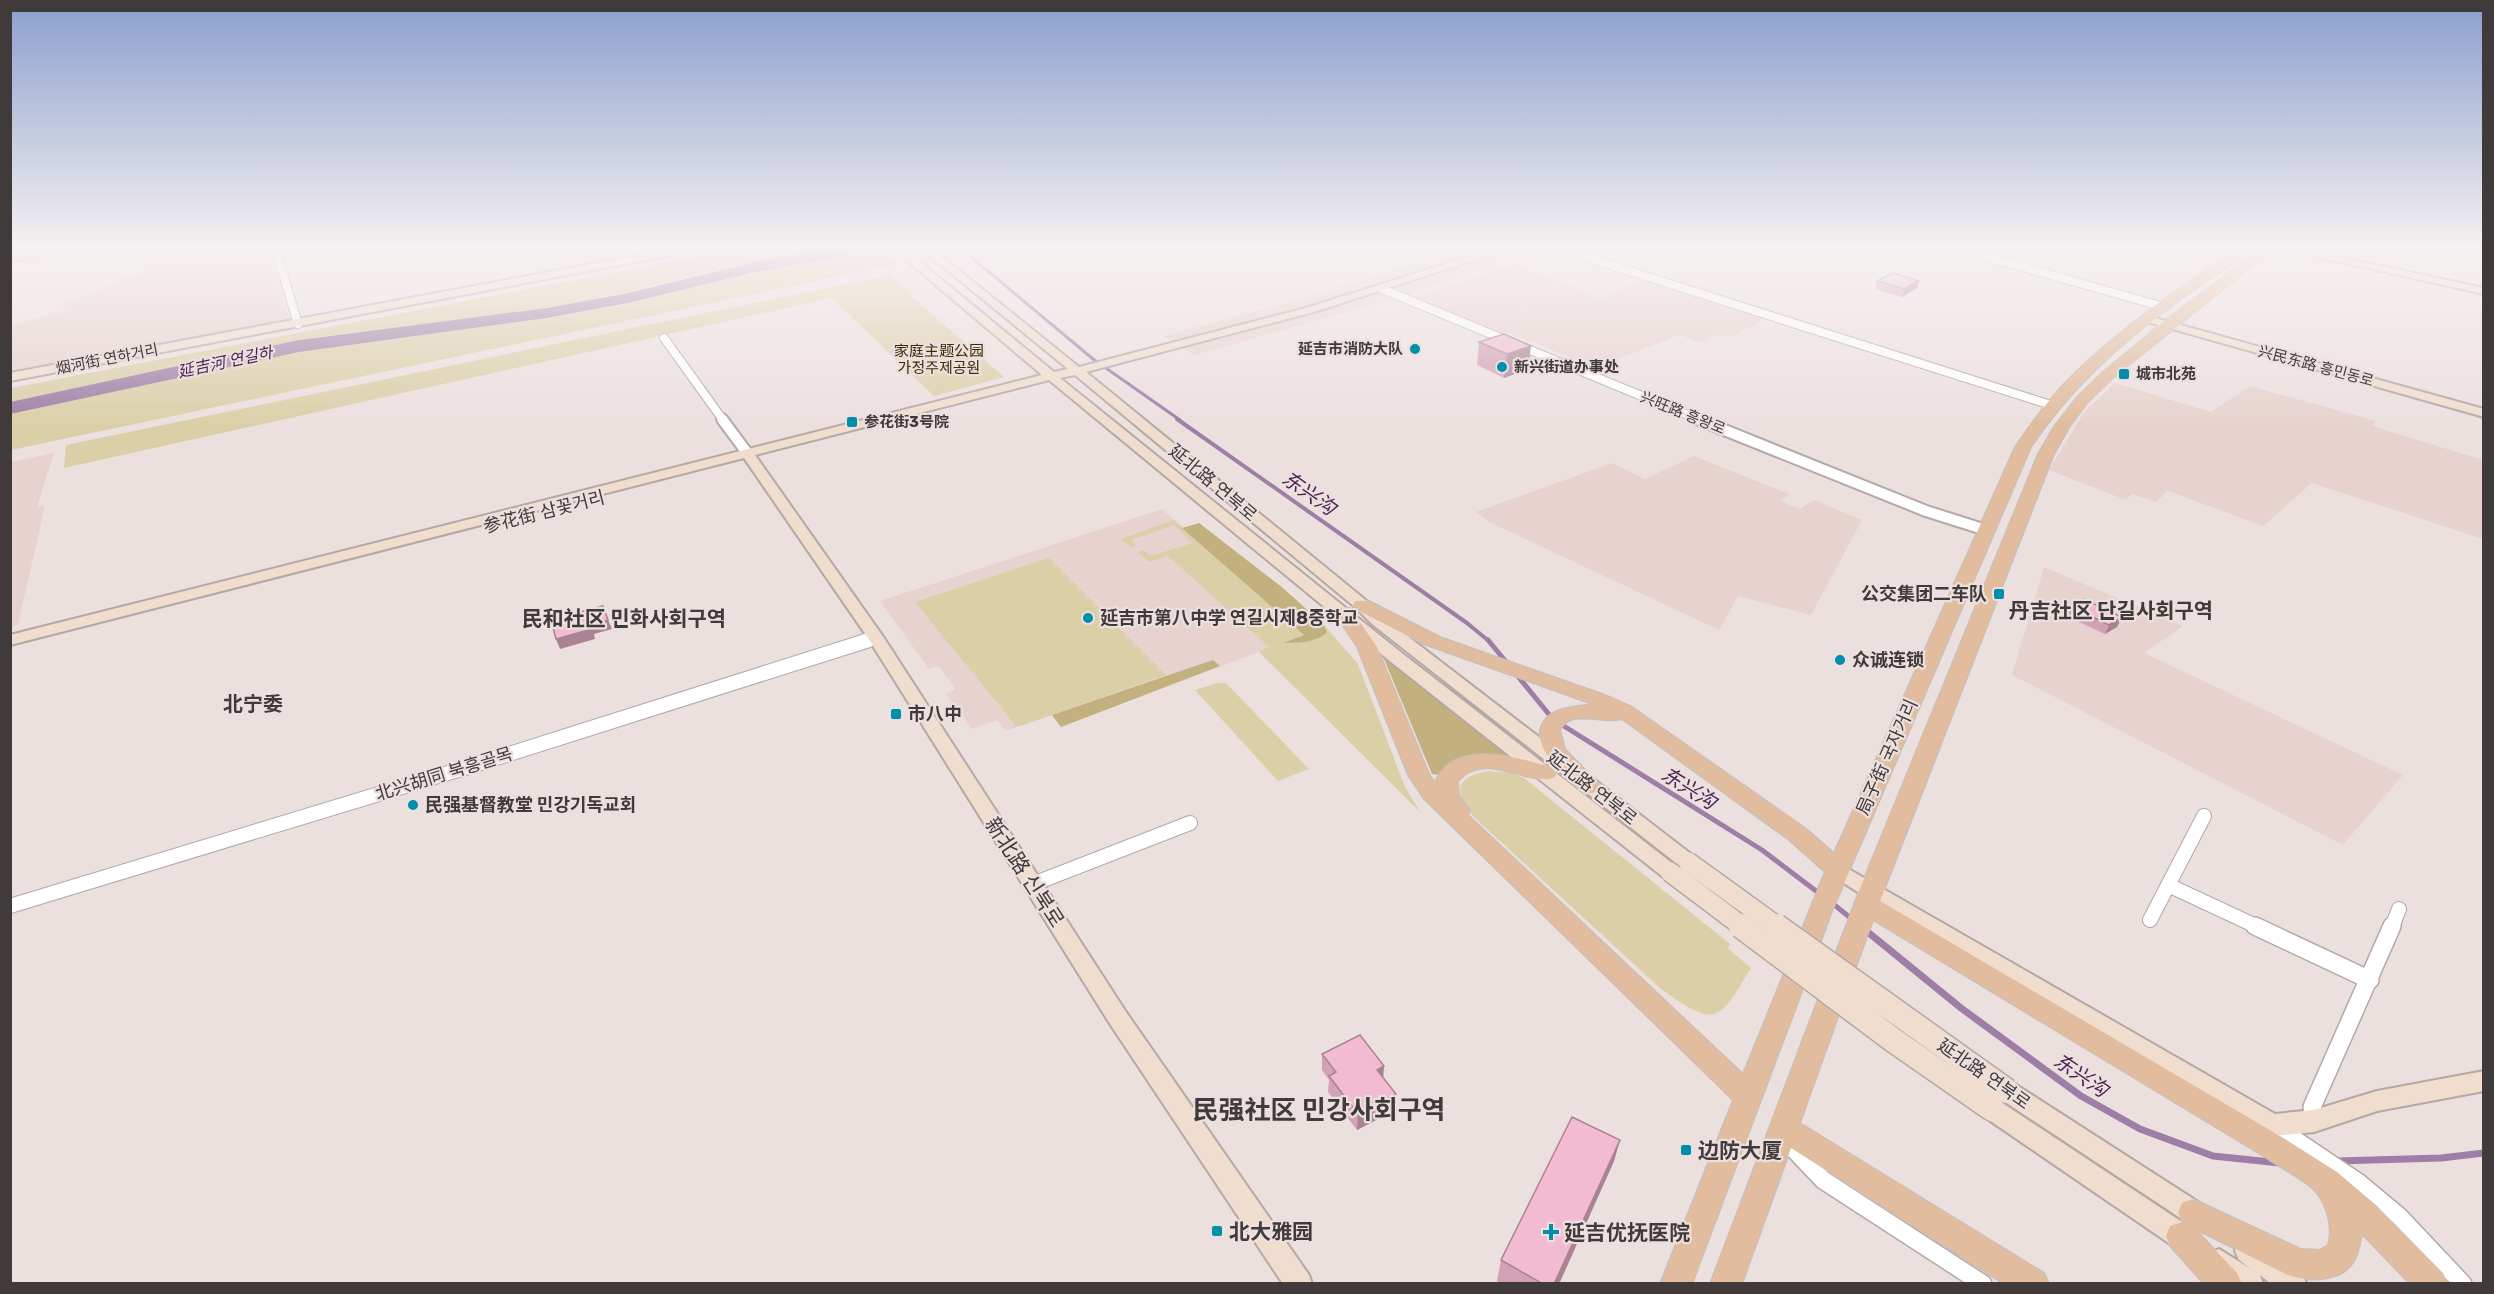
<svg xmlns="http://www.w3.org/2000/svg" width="2494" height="1294" font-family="Rubik,'Noto Sans SC','Noto Sans KR',sans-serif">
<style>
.built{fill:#e7d2cf}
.green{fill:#dbcfa8}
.forest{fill:#c2b17f}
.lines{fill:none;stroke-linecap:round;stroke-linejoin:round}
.stream-far3{stroke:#9e7ea6;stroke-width:3}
.stream-far2{stroke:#9e7ea6;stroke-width:4}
.stream-far1{stroke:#9e7ea6;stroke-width:5}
.stream{stroke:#9e7ea6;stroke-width:7}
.river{fill:#9e7ea6;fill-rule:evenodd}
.street-far3-casing{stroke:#b4a8a7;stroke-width:10}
.street-far2-casing{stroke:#b4a8a7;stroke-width:14}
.street-far1-casing{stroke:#b4a8a7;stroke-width:16}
.street-casing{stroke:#b4a8a7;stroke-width:20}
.secondary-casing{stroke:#b4a8a7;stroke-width:4}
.primary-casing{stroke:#c2c0c0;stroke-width:2}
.street-far3{stroke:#fff;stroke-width:8}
.street-far2{stroke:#fff;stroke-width:10}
.street-far1{stroke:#fff;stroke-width:14}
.street{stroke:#fff;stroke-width:17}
.secondary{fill:#f0ddce;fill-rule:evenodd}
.primary{fill:#e1bc9e;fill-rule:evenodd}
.secondary-bridge-far1-casing{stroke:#b4a8a7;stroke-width:22;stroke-linecap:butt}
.secondary-bridge-casing{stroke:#b4a8a7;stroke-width:27;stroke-linecap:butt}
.secondary-bridge-far1{stroke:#f0ddce;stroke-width:19}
.secondary-bridge{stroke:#f0ddce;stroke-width:24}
.wall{fill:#d1a1b5}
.shaded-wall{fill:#aa8393}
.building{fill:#f3bbd2;stroke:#aa8393;stroke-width:1.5}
.poi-dot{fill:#028dab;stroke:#ece0df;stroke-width:2}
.labels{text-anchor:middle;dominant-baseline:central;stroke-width:4.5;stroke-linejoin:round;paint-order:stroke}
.far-poi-label{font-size:15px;font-weight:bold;fill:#403b3a;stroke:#ece0df;text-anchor:start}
.far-park-label{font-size:15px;fill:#3b2e03;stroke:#ece0df}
.far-street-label{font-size:15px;fill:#403b3a;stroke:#ece0df}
.far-water-label{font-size:16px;font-style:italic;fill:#491f53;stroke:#ece0df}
.street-label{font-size:18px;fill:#403b3a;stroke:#ece0df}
.poi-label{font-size:18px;font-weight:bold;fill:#403b3a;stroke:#ece0df;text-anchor:start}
.water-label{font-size:20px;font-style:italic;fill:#491f53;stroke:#ece0df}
.neighbourhood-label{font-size:20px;font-weight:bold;fill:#403b3a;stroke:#ece0df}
.quarter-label{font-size:21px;font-weight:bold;fill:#403b3a;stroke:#ece0df}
.near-street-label{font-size:21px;fill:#403b3a;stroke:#ece0df}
.near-poi-label{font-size:21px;font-weight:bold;fill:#403b3a;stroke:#ece0df;text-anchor:start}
.near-quarter-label{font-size:26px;font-weight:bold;fill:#403b3a;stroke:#ece0df}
</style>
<rect width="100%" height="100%" fill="#ece0df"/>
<path class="built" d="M236,247H266L290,319L11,372V326L25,321L63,312L65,302L119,283L123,278L143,273L146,267L152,263Z
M1467,247H1550L1408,295L1194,355L1163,336L1298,300Z
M1514,264L1600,298L1648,278L1767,318L1729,338L1719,334L1699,343L1680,335L1595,367L1507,332L1499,335L1414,298Z
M2115,383L2211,412L2250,386L2376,421L2372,426L2483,460V539L2312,483L2263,526L2168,491L2156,502L2132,494L2126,500L2049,470L2085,411Z
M54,453L37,507L45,506L18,625L11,627V462Z
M1694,456L1789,494L1780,501L1800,509L1814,500L1862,520L1811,615L1738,596L1719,630L1489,522L1476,512L1612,463L1645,479Z
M1162,509L1304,635L1061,727L1052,715L1006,731L997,720L972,729L946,694L955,689L942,670L939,666L929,669L880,601Z
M2044,567L2183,626L2144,653L2403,775L2343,845L2012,675Z"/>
<path class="green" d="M747,247H840L762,260L581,302L505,314L317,337L11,402V388Z
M881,248L897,264L11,450V413L285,354L555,317L627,304L781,265Z
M890,275L913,293L910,295L1004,377L934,396L832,298L64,468L66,445Z
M1174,520L1304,635L1285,642L1327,633L1324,625L1358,664L1405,787L1421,813L1259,652L1269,647L1168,556L1149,562L1138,552L1144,550L1150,556L1193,543L1174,525L1131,540L1136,545L1131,547L1121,539Z
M1049,558L1166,675L1017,727L915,602Z
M1217,683H1226L1309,769L1278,781L1195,690Z
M1488,771L1511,773L1524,778L1730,944L1728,948L1751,968C1718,1023 1716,1028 1661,989L1475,818C1454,794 1453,777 1488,771Z"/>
<path class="forest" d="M1199,523L1283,588L1324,625L1327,633C1314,643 1299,643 1283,643L1304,635L1182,528Z
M1382,654L1513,758C1482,751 1462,751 1440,775L1432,774Z
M1213,660L1220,666L1061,727L1052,715Z"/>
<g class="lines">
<path class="stream-far3" d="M959,247L1093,359L1180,420"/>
<path class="stream-far2" d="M1177,419L1467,623L1490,642"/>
<path class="stream-far1" d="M1488,640L1507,663
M1516,674L1552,718
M1559,723L1762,850L1820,894
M1832,903L1853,920"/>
<path class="stream" d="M1864,929L1961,1008L2081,1096L2140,1129L2213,1156L2280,1163
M2337,1161L2441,1158L2484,1153"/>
<path class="river" d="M838,247H875L867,252L759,271L628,303L547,318L299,352L10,414V402L299,340L547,308L628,293L759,261Z"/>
<g class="street-far3-casing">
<path id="street-far3" d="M275,247L298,324
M1554,247L2051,405
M1952,247L2164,307
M1382,289L1700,420
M664,338L723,420"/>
</g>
<g class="street-far2-casing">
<path id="street-far2" d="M722,419L748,454
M1697,419L1926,511L1986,530
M864,642L876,638"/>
</g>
<g class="street-far1-casing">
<path id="street-far1" d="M1033,884L1190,823
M2168,885L2258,927
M10,906L471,766L869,640
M2150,920L2204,816
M2392,927L2399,909"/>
</g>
<g class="street-casing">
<path id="street" d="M2255,926L2370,980
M2314,1121L2312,1107L2392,926
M2273,1125L2358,1182L2400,1217L2463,1284
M1784,1139L1823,1180L1983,1284"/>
</g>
<g class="secondary-casing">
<path id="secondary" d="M55,247H76L10,262V256Z
M682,247H704L699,250L10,381V373Z
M891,247H902L1054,372L1068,369L919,247H930L1079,367L1306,308L1499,247H1515L1314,312L1086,372L1368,602L1384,618L1695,857L1698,862L1695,867L1688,869L1681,867L1372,624L1356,608L1075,375L1060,378L1403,654L1677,867L1680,872L1677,877L1670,879L1663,877L1391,662L1049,380L755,455L884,638L1126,1012L1309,1275L1312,1284H1283L1110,1024L868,638L744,458L10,645V635L1042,375Z
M2273,247H2293L2484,288V294Z
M2148,316L2484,409V417L2144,321L2142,319Z
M1838,863L2275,1114L2314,1110L2377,1091L2484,1071V1091L2377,1111L2314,1132L2272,1136L1864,896L1831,875L1828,870L1831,865Z
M2007,1081L2015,1084L2209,1209L2213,1217L2209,1225L2200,1229L2191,1225L1999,1098L1995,1091L1999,1084Z
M1992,1099L2001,1102L2197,1232L2201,1241L2197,1250L2188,1253L2179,1250L1983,1116L1980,1109L1983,1102Z
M2248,1239C2265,1245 2300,1268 2307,1284H2271L2260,1275L2263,1284C2240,1284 2217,1287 2206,1262L2210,1253L2219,1249L2251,1269L2239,1260L2235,1251L2239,1242Z"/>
</g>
<g class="primary-casing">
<path id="primary" d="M2237,247H2251C2233,267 2196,288 2173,305C2118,346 2069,390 2031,447L1833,909L1692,1284H1660L1733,1100L1424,799L1408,775L1357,647L1334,612L1336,608H1350L1377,647L1429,774L1435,782C1454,737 1519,758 1554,768L1557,773L1554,778C1525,786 1486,750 1458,781L1459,795L1470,811L1468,815L1743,1074L1825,872L1789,840L1622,719C1604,725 1571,708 1560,730L1565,749L1601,786L1598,791C1593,793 1589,794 1584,792C1577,789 1569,779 1563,774C1520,731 1540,705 1595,705L1426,645L1355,609L1353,605L1355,601H1369L1440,637L1605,695L1632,707L1805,828L1834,853L2015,447C2030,425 2045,404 2063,385C2114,331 2178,290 2237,247Z
M2262,247H2276L2113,378L2087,403L2070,426L2054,454L1880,901L2285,1139L2337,1172L2377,1206L2443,1273L2448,1284H2410L2362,1234C2360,1243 2359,1253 2354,1261C2342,1283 2307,1282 2288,1275L2195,1229L2237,1273L2242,1284H2204L2170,1246L2166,1236L2170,1226L2182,1222L2178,1213L2182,1203L2193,1199L2301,1249L2320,1250L2328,1245C2333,1228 2327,1205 2316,1192C2307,1181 2277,1166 2265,1157L1873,920L1800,1123L2044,1273L2049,1284H2004L1791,1148L1742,1284H1710L1859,891L2038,454L2055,425L2077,397L2103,372L2163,322Z"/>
</g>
<use href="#street-far3" class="street-far3"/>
<use href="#street-far2" class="street-far2"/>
<use href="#street-far1" class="street-far1"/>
<use href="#street" class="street"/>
<use href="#secondary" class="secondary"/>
<use href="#primary" class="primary"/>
<g class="secondary-bridge-far1-casing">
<path id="secondary-bridge-far1" d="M1688,862L1778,927
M1670,872L1743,927"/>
</g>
<g class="secondary-bridge-casing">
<path id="secondary-bridge" d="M1741,926L1893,1040L1992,1109
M1776,926L2007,1091"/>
</g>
<use href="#secondary-bridge-far1" class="secondary-bridge-far1"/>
<use href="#secondary-bridge" class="secondary-bridge"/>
</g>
<path class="wall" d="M1877,281L1917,288L1902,297L1875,289Z
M1504,334L1528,369L1504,378L1477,365L1479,342Z
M2070,606L2117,627L2105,634L2066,616Z
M1322,1054L1383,1078L1396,1094L1395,1110L1357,1130L1328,1092L1329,1080L1322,1070Z
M1620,1140L1614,1161L1559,1284H1501L1497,1281L1501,1260Z"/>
<path class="shaded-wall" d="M1919,281L1917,288L1902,297L1904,289Z
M1531,346L1528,369L1504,378L1507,354Z
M2122,617L2117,627L2105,634L2109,625Z
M608,620L612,629L594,634L595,639L560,649L556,639L590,625Z
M1384,1066L1383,1082L1377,1070Z
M1396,1094L1395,1110L1357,1130L1358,1114Z
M1620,1140L1614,1161L1559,1284H1554Z"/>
<path class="building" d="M1893,273L1919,281L1904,289L1877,281Z
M1504,334L1531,346L1507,354L1479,342Z
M2083,599L2122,617L2109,625L2070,606Z
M603,606L608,620L590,625L592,629L556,639L552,624L574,618L573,614Z
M1360,1035L1384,1066L1377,1070L1396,1094L1358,1114L1329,1076L1336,1072L1322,1054Z
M1572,1117L1620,1140L1554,1284H1543L1501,1260Z"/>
<linearGradient id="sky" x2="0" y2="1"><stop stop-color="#8a9ece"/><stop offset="0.58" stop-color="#f6f1f1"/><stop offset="1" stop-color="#f6f1f1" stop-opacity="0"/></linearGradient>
<rect width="2494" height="428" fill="url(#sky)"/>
<g class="poi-dot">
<circle cx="1415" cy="349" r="6"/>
<circle cx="1502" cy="367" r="6"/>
<rect x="2118" y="368" width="12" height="12" rx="3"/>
<rect x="846" y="416" width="12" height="12" rx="3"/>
<rect x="1993" y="588" width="12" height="12" rx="3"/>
<circle cx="1088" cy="618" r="6"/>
<circle cx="1840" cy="660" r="6"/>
<rect x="890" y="708" width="12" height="12" rx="3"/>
<circle cx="413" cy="805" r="6"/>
<rect x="1680" y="1144" width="12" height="12" rx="3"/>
<rect x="1211" y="1225" width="12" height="12" rx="3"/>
<path d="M1548 1223h6v6h6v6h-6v6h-6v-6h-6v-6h6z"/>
</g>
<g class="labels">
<g class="far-poi-label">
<text x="1403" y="349" text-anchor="end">延吉市消防大队</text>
<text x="1514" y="367">新兴街道办事处</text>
<text x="2136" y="374">城市北苑</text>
<text x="864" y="422">参花街3号院</text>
</g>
<g class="far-park-label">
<text x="939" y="351">家庭主题公园<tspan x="939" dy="17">가정주제공원</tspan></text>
</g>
<g class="far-street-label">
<text transform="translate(107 359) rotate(-11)">烟河街 연하거리</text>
<text transform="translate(2316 366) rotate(15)">兴民东路 흥민동로</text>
<text transform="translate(1683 413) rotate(22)">兴旺路 흥왕로</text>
</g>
<g class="far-water-label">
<text transform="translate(225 362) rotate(-12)">延吉河 연길하</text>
</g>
<g class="street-label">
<text transform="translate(1213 483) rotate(40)">延北路 연북로</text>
<text transform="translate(544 512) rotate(-14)">参花街 삼꽃거리</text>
<text transform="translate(1887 757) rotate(-66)">局子街 국자거리</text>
<text transform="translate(444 774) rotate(-17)">北兴胡同 북흥골목</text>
<text transform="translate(1592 788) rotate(38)">延北路 연북로</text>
<text transform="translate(1984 1074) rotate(35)">延北路 연북로</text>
</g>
<g class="poi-label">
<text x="1987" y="594" text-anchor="end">公交集团二车队</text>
<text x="1100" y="618">延吉市第八中学 연길시제8중학교</text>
<text x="1852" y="660">众诚连锁</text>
<text x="908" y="714">市八中</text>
<text x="425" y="805">民强基督教堂 민강기독교회</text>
</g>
<g class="water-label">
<text transform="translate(1309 493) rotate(35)">东兴沟</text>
<text transform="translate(1689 788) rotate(32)">东兴沟</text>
<text transform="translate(2081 1075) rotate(34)">东兴沟</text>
</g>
<g class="neighbourhood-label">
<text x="253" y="704">北宁委</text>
</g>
<g class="quarter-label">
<text x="2111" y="610">丹吉社区 단길사회구역</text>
<text x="624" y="618">民和社区 민화사회구역</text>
</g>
<g class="near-street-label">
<text transform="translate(1025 872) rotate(57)">新北路 신북로</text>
</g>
<g class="near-poi-label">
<text x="1698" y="1150">边防大厦</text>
<text x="1229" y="1231">北大雅园</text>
<text x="1564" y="1232">延吉优抚医院</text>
</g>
<g class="near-quarter-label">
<text x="1319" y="1110">民强社区 민강사회구역</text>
</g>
</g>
<rect width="2494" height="1294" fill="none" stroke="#403b3a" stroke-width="24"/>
</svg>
